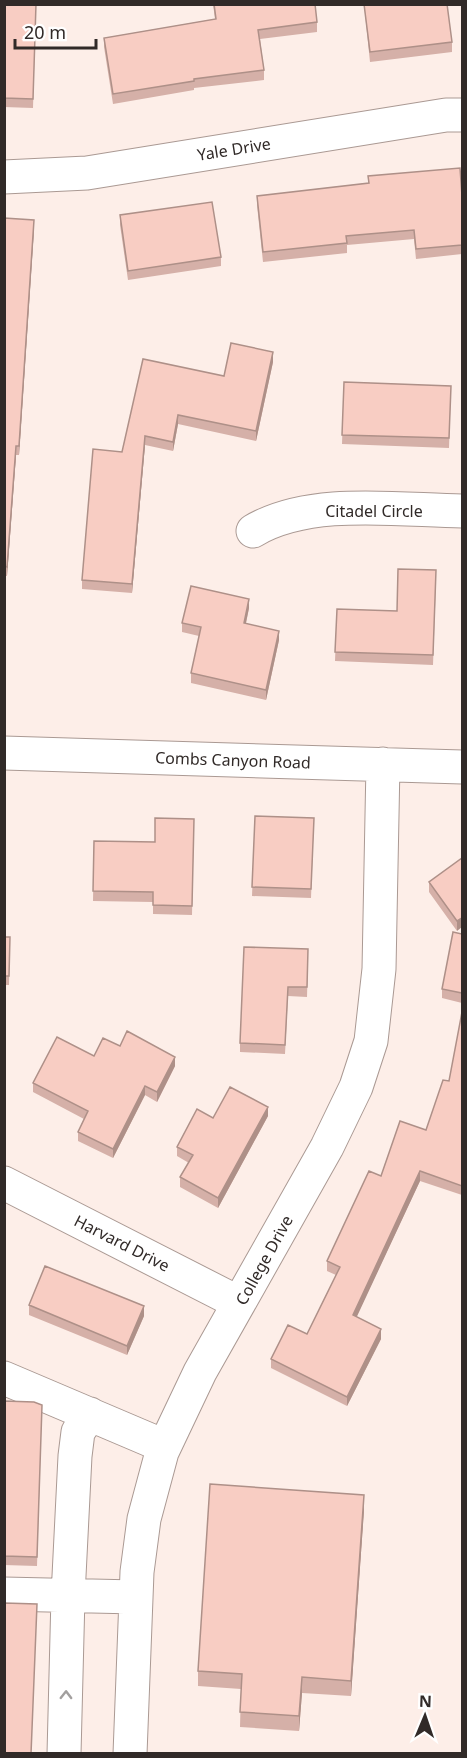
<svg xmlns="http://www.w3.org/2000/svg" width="467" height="1758" font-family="'Noto Sans',sans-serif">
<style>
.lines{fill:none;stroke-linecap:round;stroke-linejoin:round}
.minor-casing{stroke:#aa9993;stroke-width:35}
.minor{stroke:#fff;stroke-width:33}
.wall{fill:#d5b0a8}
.shaded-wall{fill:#ae9088}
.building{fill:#f8cdc3;stroke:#ae9088;stroke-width:1.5}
.oneway{stroke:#a29f9e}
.labels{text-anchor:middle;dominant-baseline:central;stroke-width:4.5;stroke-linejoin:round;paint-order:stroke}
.street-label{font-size:16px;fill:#312a28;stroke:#fff}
</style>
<rect width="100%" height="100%" fill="#fdeee8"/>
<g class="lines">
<g class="minor-casing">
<path id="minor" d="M4,177L87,173L446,115H462
M253,531C310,497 398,510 462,511
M4,753L462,767
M4,1183L239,1303
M4,1378L164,1446
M4,1594L136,1597
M64,1754L68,1596L75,1456L78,1432L90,1414
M130,1754L137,1572L144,1519L162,1452L200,1372L327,1147L356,1087L371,1041L379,969L383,764"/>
</g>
<use href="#minor" class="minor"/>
</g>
<path class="wall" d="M4,4H36L33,108L4,107Z
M213,4H315L317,22V32L260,39L264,70V80L194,88V90L113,104L104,47V38L215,19Z
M364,4L452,42V52L370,62Z
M368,176L462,196V254L416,259L414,239L347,245V253L263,262L257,205V196L368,183Z
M120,215L221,257V266L128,280L120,225Z
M4,218L34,229L19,455H16L7,576H4Z
M273,362L256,441L178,424L173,451L145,445L132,593L82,589V580L122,452L224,376Z
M344,382L451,386L449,448L342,444Z
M436,580L433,665L335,661L337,609L397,611Z
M249,608L246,623L279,640L266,700L191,683V673L199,636L182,632V623Z
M255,816L314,818L311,898L252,896Z
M194,819L192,915L153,914V902L93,901L94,841L155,842Z
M462,858L457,931L429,892V882Z
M462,934V1003L442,998V989Z
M4,937H10L9,985H4Z
M308,959L307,997L288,996L285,1054L240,1052V1043Z
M462,1012V1195L420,1181L356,1317L381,1339L347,1406L271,1368V1359L307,1334L336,1275L327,1271V1261L381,1176L426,1130L449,1081Z
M120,1046L175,1066L157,1102L145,1095L113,1158L78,1141V1132L84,1119L33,1092V1083L94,1056Z
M268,1116L218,1208L180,1187V1177L189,1163L177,1156V1147L213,1118Z
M29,1305L144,1316L127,1355L29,1315Z
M4,1401L42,1405L37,1566L4,1565Z
M364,1510L351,1696L302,1693L299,1731L240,1727L241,1689L198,1686V1671Z"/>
<path class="shaded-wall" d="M34,220V229L19,455V446Z
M273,352V362L256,441V431Z
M178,415V424L173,451V442Z
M145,436V445L132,593V584Z
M16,446V455L7,576V567Z
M249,599V608L244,632V623Z
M279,631V640L266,700V690Z
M462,918V927L457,931V921Z
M175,1057V1066L157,1102V1092Z
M145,1086V1095L113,1158V1149Z
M268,1107V1116L218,1208V1198Z
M420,1171V1181L353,1325V1315Z
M144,1306V1316L127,1355V1346Z
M381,1329V1339L347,1406V1397Z
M364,1495V1510L351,1696V1681Z
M302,1677V1693L299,1731V1716Z"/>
<path class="building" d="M4,4H36L33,99L4,98Z
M214,4H315L317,22L258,30L264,70L194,79V81L113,94L104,38L216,19Z
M364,4H447L452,42L370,52Z
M460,168L462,196V245L416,249L414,230L346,236L347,243L263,252L257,196L369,183L368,176Z
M212,202L221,257L128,271L120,215Z
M4,218L34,220L19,446H16L7,567L4,566Z
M231,343L273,352L256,431L178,415L173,442L145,436L132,584L82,580L93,449L122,452L143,359L224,376Z
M344,382L451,386L449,438L342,435Z
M398,569L436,570L433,655L335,652L337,609L397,611Z
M191,586L249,599L244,623L279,631L266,690L191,673L201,627L182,623Z
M255,816L314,818L311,889L252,887Z
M155,818L194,819L192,906L153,905V892L93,891L94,841L155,842Z
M462,858V918L457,921L429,882Z
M453,932L462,934V993L442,989Z
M4,937H10L9,976H4Z
M244,947L308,949L307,987H288L285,1045L240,1043Z
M462,1012V1186L420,1171L353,1315L381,1329L347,1397L271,1359L288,1325L307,1334L340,1267L327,1261L369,1171L381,1176L400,1121L426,1130L443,1080L449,1081Z
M127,1031L175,1057L157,1092L145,1086L113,1149L78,1132L88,1111L33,1083L57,1037L94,1056L103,1038L120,1046Z
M230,1087L268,1107L218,1198L180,1177L193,1155L177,1147L197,1109L213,1118Z
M45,1266L144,1306L127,1346L29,1305Z
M4,1401L34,1402L42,1405L37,1557L4,1556Z
M210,1484L364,1495L351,1681L302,1677L299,1716L240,1712L242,1674L198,1671Z
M4,1603L37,1604L31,1754H4Z"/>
<defs><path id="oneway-chevron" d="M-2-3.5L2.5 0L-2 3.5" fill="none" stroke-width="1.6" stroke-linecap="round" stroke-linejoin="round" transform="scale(1.5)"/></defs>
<use class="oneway" href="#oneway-chevron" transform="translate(66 1695) rotate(-89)"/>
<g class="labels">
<g class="street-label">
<text transform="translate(234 149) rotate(-9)">Yale Drive</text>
<text x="374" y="511">Citadel Circle</text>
<text transform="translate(233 760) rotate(2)">Combs Canyon Road</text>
<text transform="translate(122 1243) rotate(27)">Harvard Drive</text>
<text transform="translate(264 1260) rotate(-61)">College Drive</text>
</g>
</g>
<rect width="467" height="1758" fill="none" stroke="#312a28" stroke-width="12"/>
<g transform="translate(425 1716) rotate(2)" stroke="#ffffff" stroke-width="4.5" paint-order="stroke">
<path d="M0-4.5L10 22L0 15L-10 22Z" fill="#312a28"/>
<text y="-9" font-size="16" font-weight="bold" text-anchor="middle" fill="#312a28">N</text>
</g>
<path d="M15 39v9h81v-9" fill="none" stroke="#312a28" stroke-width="3"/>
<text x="24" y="39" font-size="18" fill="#312a28" stroke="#ffffff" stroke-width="4.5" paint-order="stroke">20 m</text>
</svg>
